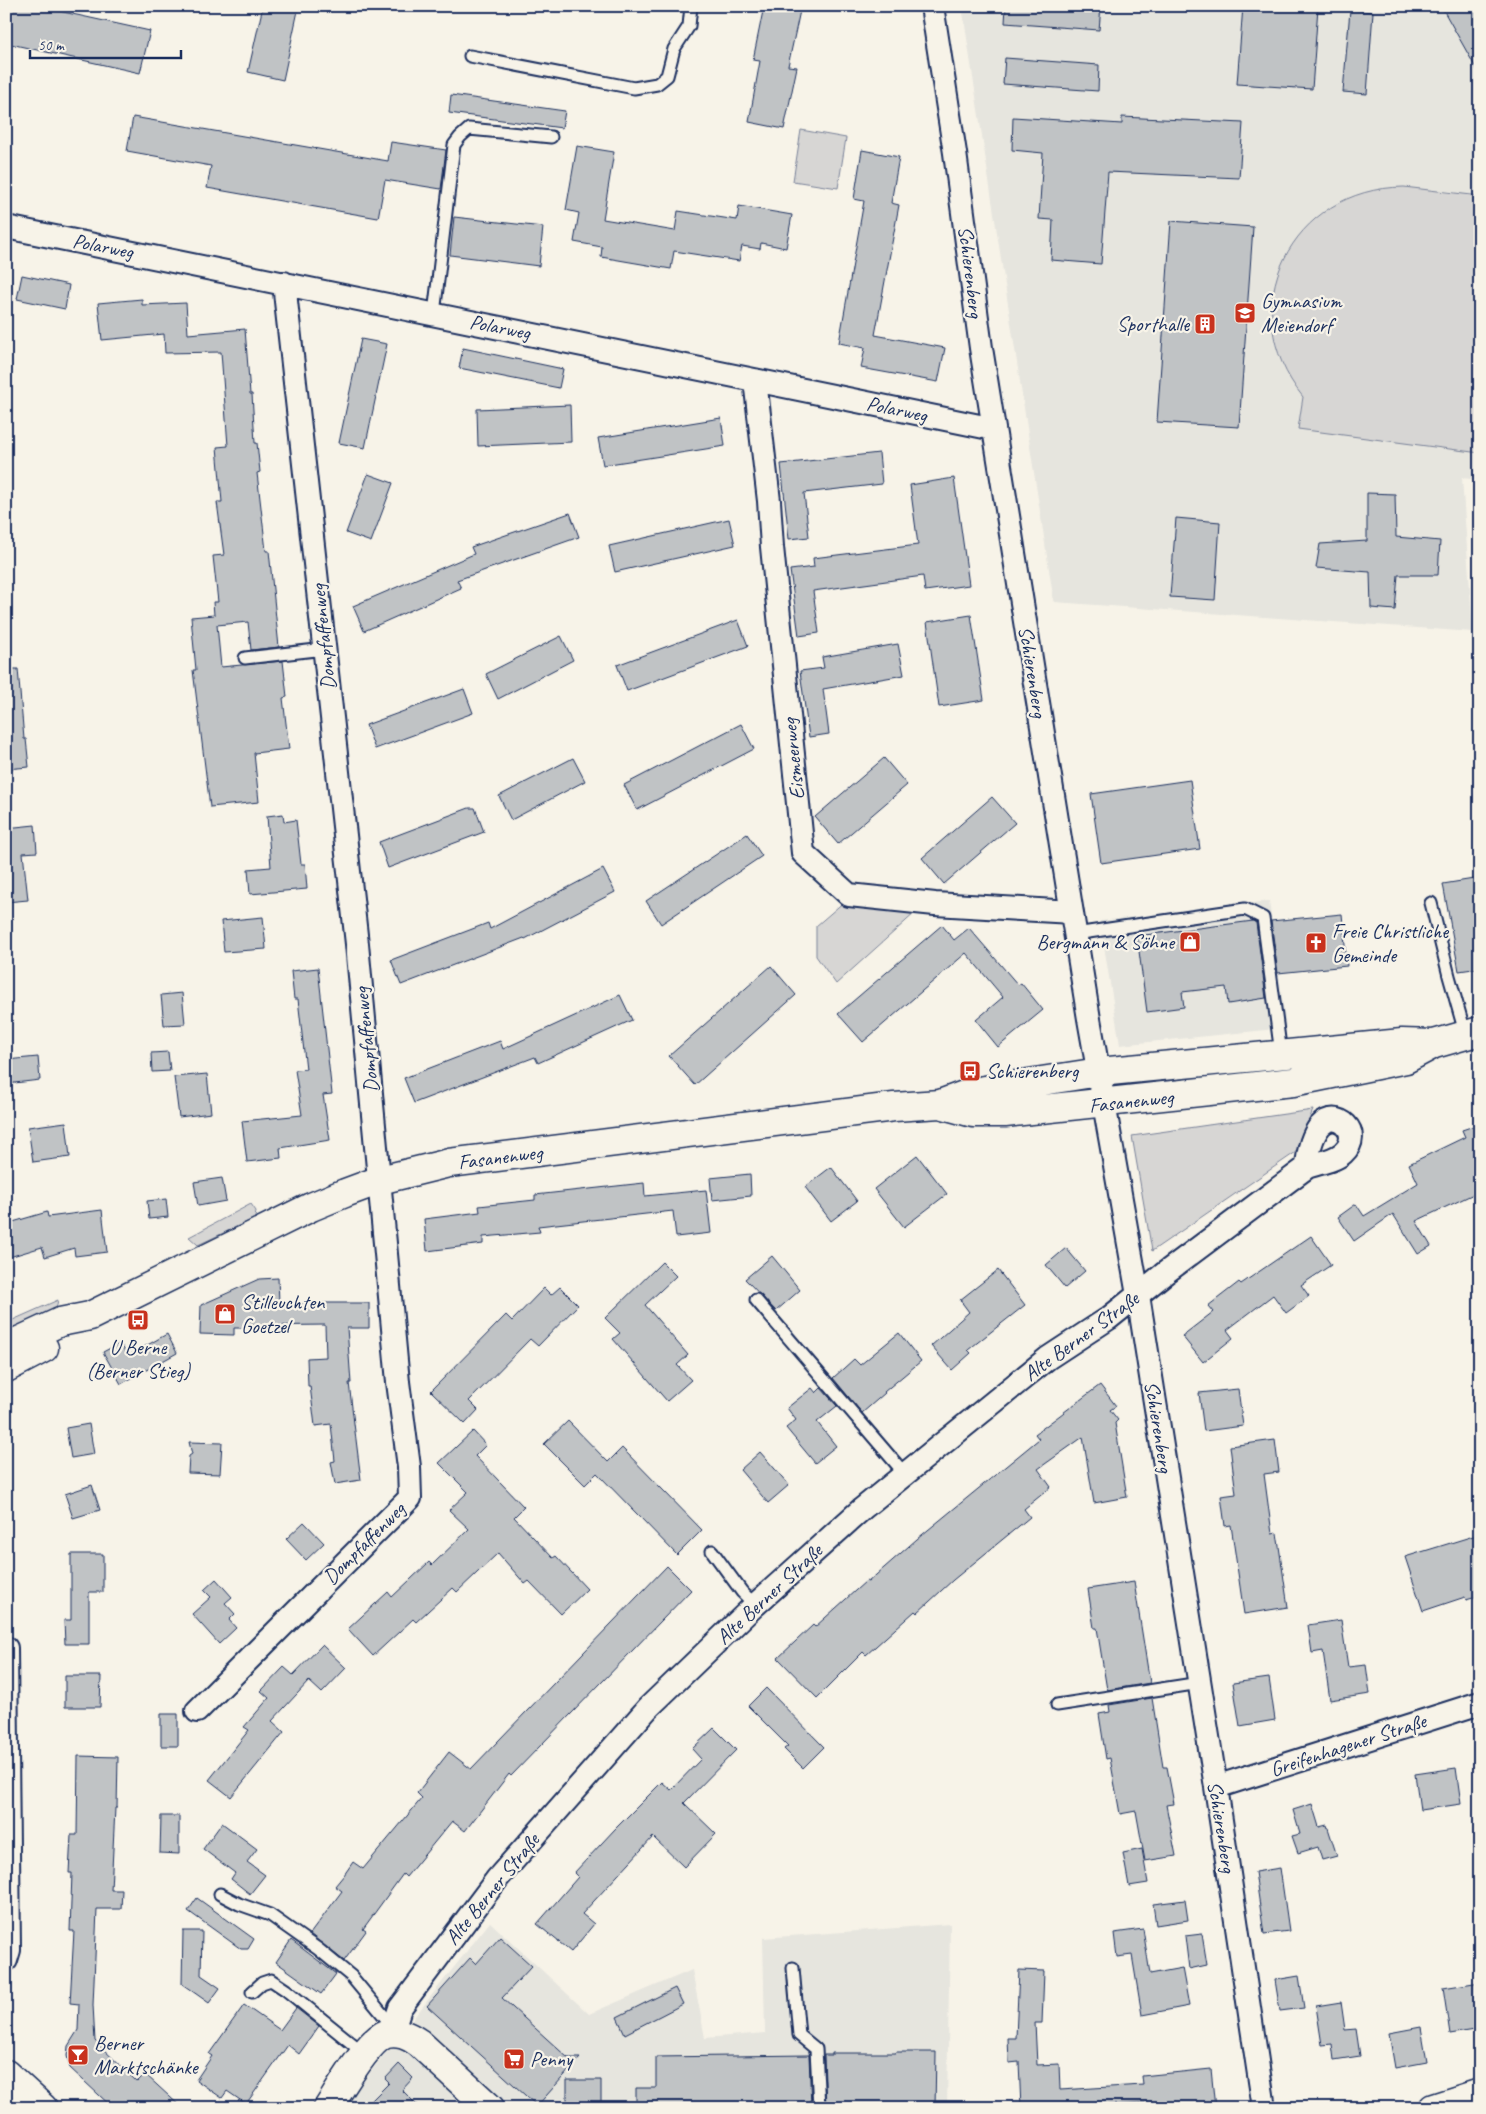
<svg xmlns="http://www.w3.org/2000/svg" width="1486" height="2114" font-family="Caveat,sans-serif">
<style>
.built{fill:#e6e5de}
.green{fill:#d7d6d4;stroke:#798299}
.building{fill:#c0c3c5;stroke:#1b2f5e}
.lines{fill:none;stroke-linecap:round;stroke-linejoin:round}
.service-casing{stroke:#1b2f5e;stroke-width:15}
.minor-casing{stroke:#1b2f5e;stroke-width:26}
.tertiary-casing{stroke:#1b2f5e;stroke-width:31}
.secondary-casing{stroke:#1b2f5e;stroke-width:31}
.service{stroke:#f7f3e8;stroke-width:11}
.minor{stroke:#f7f3e8;stroke-width:22}
.tertiary{stroke:#f7f3e8;stroke-width:28}
.secondary{stroke:#f7f3e8;stroke-width:28}
.labels{text-anchor:middle;dominant-baseline:central;stroke-width:4.5;stroke-linejoin:round;paint-order:stroke}
.street-label{font-size:21px;fill:#1b2f5e;stroke:#f7f3e8}
.poi-label{font-size:21px;fill:#1b2f5e;stroke:#f7f3e8;text-anchor:start}
</style>
<rect width="100%" height="100%" fill="#f7f3e8"/>
<filter id="ink" filterUnits="userSpaceOnUse"><feTurbulence type="fractalNoise" baseFrequency=".02" numOctaves="2"/><feDisplacementMap in="SourceGraphic" scale="10" xChannelSelector="R" yChannelSelector="G"/><feConvolveMatrix kernelMatrix="1 2 1 2 8 2 1 2 1" color-interpolation-filters="sRGB"/></filter>
<g filter="url(#ink)">
<path class="built" d="M962,6H1480V480L1462,478L1473,632L1054,602Z
M1269,901L1286,1028L1120,1045L1100,921Z
M490,1922L589,2014L692,1970L705,2038L765,2033L763,1938L950,1924L947,2108H342Z"/>
<path class="green" d="M801,130L846,138L838,188L793,181Z
M1404,187L1480,196V453L1298,429L1303,397C1231,308 1291,188 1404,187Z
M845,901L916,912L836,984L816,956V926Z
M1313,1110L1296,1152L1152,1251L1132,1136Z
M251,1204L256,1211L255,1218L198,1245L189,1237Z
M58,1300L56,1309L6,1334V1323Z"/>
<path class="building" d="M6,6H55L54,10L150,31L140,73L6,43Z
M263,6H299L283,80L248,72Z
M764,6H801L788,66L797,67L784,129L749,122L760,61L753,60Z
M1006,6H1101L1099,30L1005,23Z
M1243,6L1318,7L1312,89L1237,84Z
M1441,6H1480V75Z
M1350,10L1373,12L1367,94L1343,92Z
M1005,58L1099,65L1098,91L1003,84Z
M451,95L565,111L562,128L449,113Z
M133,117L388,161L391,142L446,150L441,189L385,180L378,218L207,188L211,166L127,151Z
M1013,117L1122,124V117L1243,123L1239,178L1108,172L1101,264L1051,260L1053,220L1039,219L1043,153L1012,150Z
M577,146L614,152L603,219L675,231L678,211L737,220L739,206L792,215L786,248L761,243L760,249L742,246L739,261L674,251L671,269L601,257L602,247L574,242L579,213L566,210Z
M862,150L899,157L891,203L899,205L875,335L945,348L938,382L861,368L865,348L839,343L864,201L854,199Z
M454,217L543,227L539,266L450,255Z
M1171,221L1253,227L1239,427L1157,422Z
M22,275L69,285L65,309L17,299Z
M142,299V305L186,303L188,334L245,329L250,394H252L255,443H257L260,472L257,473L266,551H269L279,647L251,650L248,622L217,625L221,667L283,661L287,697L283,698L289,749L254,753L259,802L210,807L193,670H196L191,617L214,615L213,602H218L213,556L224,555L217,502H222L217,447L228,446L221,352L165,353L164,334L102,340L98,303Z
M361,339L387,344L365,448L339,443Z
M463,348L563,369L559,388L459,368Z
M570,405L571,442L478,446L477,409Z
M721,418L725,446L603,465L598,438Z
M879,453L882,484L804,493L809,537L789,539L781,464Z
M368,474L393,483L371,542L346,533Z
M954,478L969,585L925,591L923,576L813,591L819,633L799,636L790,570L814,567L813,558L918,545L910,485Z
M1367,493L1395,494L1396,537L1440,541L1438,575H1398L1395,610L1371,608L1370,572L1316,568L1320,544L1367,541Z
M570,513L579,537L457,580L461,588L364,631L353,606L474,554L471,547Z
M1176,518L1220,522L1215,600L1170,597Z
M729,519L735,545L615,572L609,546Z
M971,615L984,700L939,707L927,622Z
M738,620L748,646L627,691L617,665Z
M561,636L573,660L498,699L486,674Z
M898,644L904,675L823,689L829,734L809,737L800,671L824,668L822,657Z
M6,669H18L24,739H26L29,767L6,769Z
M464,689L473,713L375,749L366,725Z
M741,724L754,749L637,810L624,785Z
M573,758L585,781L511,820L499,796Z
M884,758L907,785L838,844L815,817Z
M1190,780L1200,849L1101,863L1091,794Z
M992,797L1015,823L944,884L922,858Z
M469,808H475L484,832L388,868L379,842Z
M283,814L284,822L296,820L301,864H305L307,889L250,894L248,869L271,867L267,816Z
M35,825L37,852L23,853L28,900L6,902V863H8L6,828Z
M747,834L762,856L661,924L646,901Z
M603,869L615,892L525,939L524,938L401,985L391,960L488,923L490,929Z
M1480,878V968L1459,971L1443,884Z
M1342,914L1347,966L1278,973L1271,921Z
M263,917L266,949L224,952L221,921Z
M1253,921L1256,923L1266,998L1228,1004L1226,987L1182,992L1184,1007L1147,1012L1137,936Z
M942,925L954,940L969,928L1018,985L1021,983L1043,1010L998,1047L976,1020L1003,997L966,953L863,1042L838,1014Z
M771,966L796,995L695,1085L669,1056Z
M318,968L332,1094L323,1095L330,1140L280,1148L281,1158L247,1162L242,1121L302,1115L295,1070L306,1069L298,999H294L291,971Z
M182,993L185,1024L164,1025L161,995Z
M620,995L632,1020L538,1063L535,1057L414,1103L404,1078L500,1041L503,1049Z
M168,1052L170,1071L152,1072L151,1053Z
M38,1057L40,1080L6,1084V1060Z
M207,1074L211,1113L179,1117L174,1077Z
M66,1122L70,1157L33,1162L28,1127Z
M1480,1124V1191L1416,1221L1431,1246L1418,1254L1393,1214L1354,1241L1338,1217L1356,1204L1364,1216L1418,1183L1409,1164L1465,1137L1462,1130Z
M917,1155L947,1194L904,1227L874,1189Z
M831,1167L857,1201L831,1221L805,1187Z
M750,1174L751,1196L712,1200L710,1178Z
M222,1178L226,1201L198,1206L194,1182Z
M644,1183L645,1196L706,1190L711,1233L676,1237L673,1211L538,1226L540,1232L483,1237V1244L427,1251L424,1219L480,1212L479,1206L535,1200V1195Z
M166,1199L168,1217L149,1219L147,1201Z
M102,1210L107,1252L75,1256L74,1248L45,1257L42,1247L6,1258V1224L47,1212L48,1217Z
M1311,1236L1331,1265L1301,1285L1309,1296L1286,1313L1273,1295L1227,1330L1233,1338L1203,1362L1182,1336L1213,1312L1208,1306L1239,1282L1241,1284Z
M1066,1248L1085,1271L1065,1288L1046,1265Z
M772,1256L800,1290L776,1311L745,1279Z
M662,1262L676,1276L645,1305L688,1355L677,1365L691,1380L667,1401L613,1339L620,1333L605,1318Z
M998,1270L1025,1305L968,1350L971,1353L952,1370L931,1346L969,1312L960,1300Z
M278,1278L279,1303H369V1328H347L351,1383H349L361,1480L335,1484L331,1462L335,1461L331,1424L315,1426L310,1386H308L307,1358L326,1357L325,1325L246,1326V1328H234V1335L200,1334L201,1305L259,1279Z
M560,1287L578,1305L538,1346L530,1339L469,1401L478,1410L465,1424L431,1391L506,1315L512,1321L544,1288L551,1295Z
M899,1333L921,1361L884,1392L885,1393L862,1413L833,1378L854,1359L860,1365Z
M167,1334L177,1353L121,1384L103,1352L120,1343L128,1356Z
M1100,1385L1116,1406L1110,1410L1118,1420L1115,1423L1127,1497L1094,1503L1083,1437L1038,1469L1051,1487L1024,1509L1030,1517L953,1580L917,1613L915,1611L866,1655L863,1652L817,1698L778,1658L813,1625L815,1627L866,1581L868,1582L917,1539L1039,1439L1035,1434Z
M812,1388L816,1393L821,1388L837,1406L817,1422L836,1446L815,1463L786,1428L796,1420L787,1408Z
M1238,1389L1243,1426L1204,1431L1199,1393Z
M568,1421L608,1462L622,1448L702,1530L677,1555L597,1473L585,1485L544,1444Z
M89,1424L94,1454L71,1458L66,1428Z
M473,1431L486,1445L475,1456L524,1507L514,1517L553,1558L556,1556L587,1589L561,1614L529,1581L525,1584L498,1553L457,1592L453,1588L416,1622L413,1619L373,1656L348,1629L388,1592L392,1597L429,1562L432,1565L469,1529L449,1510L468,1492L439,1463Z
M1275,1440L1279,1472L1264,1474L1272,1534L1277,1533L1288,1607L1244,1614L1231,1525L1225,1526L1221,1496L1236,1494L1230,1446Z
M189,1442L222,1443L220,1474L188,1473L189,1456L192,1454Z
M760,1452L789,1485L768,1503L740,1470Z
M92,1485L100,1510L73,1518L65,1494Z
M304,1522L324,1543L306,1560L286,1539Z
M1480,1534V1596L1466,1600L1465,1597L1423,1611L1405,1557Z
M71,1554H103V1592H89V1644H65L64,1620H71Z
M667,1566L691,1590L511,1776L509,1774L465,1831L452,1821L406,1877L403,1874L363,1929L366,1931L344,1961L310,1934L342,1891L335,1886L344,1875L353,1862L363,1869L422,1798L417,1793L449,1752L471,1769Z
M216,1579L232,1597L225,1603L235,1614L229,1620L236,1628L219,1644L192,1614L211,1597L204,1590Z
M1134,1582L1150,1683L1107,1690L1097,1628H1094L1088,1589Z
M1341,1620L1348,1667L1366,1665L1370,1694L1330,1700L1323,1651L1312,1653L1308,1625Z
M322,1645L346,1668L322,1693L309,1681L272,1721L284,1732L231,1797L209,1780L249,1730L244,1727L269,1698L261,1691L284,1667L293,1675Z
M65,1676H101L100,1707H65Z
M1269,1678L1275,1720L1240,1726L1233,1683Z
M766,1688L824,1747L803,1768L784,1749L788,1746L748,1706Z
M1152,1698L1163,1767H1167L1174,1804L1166,1805L1176,1856L1145,1861L1136,1811L1120,1814L1110,1758L1106,1759L1099,1714L1110,1712L1109,1705Z
M161,1714H178V1746H161Z
M714,1728L736,1750L684,1803L716,1834L684,1867L653,1837L582,1914L594,1924L571,1952L537,1924L578,1877L574,1873L615,1829L662,1782L671,1790L701,1759L692,1749Z
M78,1756L118,1757L117,1808H115L111,1890H122L121,1909H97L93,2005L95,2041L137,2082L145,2074L182,2108H113L70,2068L67,2056L68,2046L78,2030L79,2004L70,2003L74,1931H70L72,1873H69L71,1835H77Z
M1456,1768L1461,1804L1420,1810L1415,1774Z
M1312,1804L1319,1827L1327,1825L1337,1856L1322,1860L1318,1847L1298,1853L1292,1836L1300,1834L1293,1810Z
M161,1816H179V1854L160,1853Z
M222,1823L257,1849L247,1862L265,1875L250,1894L231,1879L235,1873L203,1849Z
M1142,1849L1148,1883L1129,1886L1123,1853Z
M1280,1868L1289,1931L1264,1934L1255,1872Z
M197,1898L254,1939L248,1949H241L188,1911Z
M1185,1900L1188,1920L1156,1925L1153,1904Z
M1143,1929L1150,1974L1182,1968L1189,2006L1142,2015L1132,1955L1117,1957L1114,1933Z
M183,1931H202L201,1975L220,1988L209,2003L182,1984Z
M1202,1934L1207,1965L1189,1969L1185,1936Z
M500,1937L532,1966L502,1998L568,2058H580L537,2106L427,2006L470,1958L476,1964Z
M291,1940L336,1974L321,1994L276,1962Z
M1019,1970L1044,1971L1042,2023H1035L1037,2065L1059,2064L1060,2090L1143,2085L1142,2076L1211,2069L1215,2108H1146L1145,2103L1108,2105V2108H1021L1019,2062L1009,2063L1008,2038H1016Z
M1299,1976L1304,2008L1280,2011L1275,1980Z
M1480,1982V2029L1450,2034L1443,1988Z
M675,1988L683,2004L625,2034L617,2017Z
M1341,2002L1345,2030L1356,2029L1360,2056L1334,2060L1332,2044L1322,2045L1316,2006Z
M244,2005L280,2030L296,2008L319,2026L299,2054L288,2045L246,2104L227,2091L222,2098L196,2080L212,2056L209,2054Z
M1421,2027L1427,2062L1395,2068L1389,2033Z
M896,2052H936L935,2108H826L824,2055H832V2053H896Z
M809,2055L811,2108H636V2088H656V2057Z
M399,2064L413,2078L402,2090L420,2108H364L389,2083L385,2079Z
M567,2080H601V2108H567Z"/>
<g class="lines">
<g class="service-casing">
<path id="service" d="M470,56L634,88L657,84L667,76L674,49L689,26L691,6
M434,314L454,145L460,137L469,129L551,137
M245,658L325,649
M1431,903L1449,976L1466,1036
M1075,934L1245,909L1263,918L1281,1054
M756,1300L905,1474
M712,1551L742,1592L755,1605
M1057,1705L1200,1683
M220,1894L239,1904L270,1915L318,1949L351,1976L394,2028
M793,1968L799,2035L816,2049L819,2108
M252,1992L262,1983L271,1980L286,1990L365,2054"/>
</g>
<g class="minor-casing">
<path id="minor" d="M932,6L955,153L981,348L1089,1019L1138,1295L1216,1787L1264,2108
M6,227L994,429
M755,380L769,501L772,547L803,853L849,895L935,904L1072,912
M6,1648L9,1950L6,1960
M197,1711L410,1498L409,1467L398,1382L357,944L284,283
M1216,1787L1480,1703
M398,2033L396,2020L400,2008L497,1879L648,1708L755,1605L862,1509L1048,1358L1109,1318L1165,1273L1307,1167C1318,1163 1334,1161 1343,1153C1365,1133 1336,1107 1320,1126C1311,1137 1308,1153 1307,1167"/>
</g>
<g class="tertiary-casing">
<path id="tertiary" d="M6,2074L43,2108
M328,2108C339,2091 368,2040 386,2034C399,2031 409,2036 419,2043L490,2108
M1433,2108L1480,2093"/>
</g>
<g class="secondary-casing">
<path id="secondary" d="M940,1104L973,1113H1005L1293,1082L1406,1059L1434,1044L1480,1031
M6,1347L60,1322L90,1316L311,1207L345,1193L380,1180L449,1163L894,1107L940,1104L972,1092L1099,1072L1402,1043L1434,1044
M6,1368L44,1348"/>
</g>
<use href="#service" class="service"/>
<use href="#minor" class="minor"/>
<use href="#tertiary" class="tertiary"/>
<use href="#secondary" class="secondary"/>
</g>
</g>
<defs>
<g id="school-square" transform="scale(1.125)"><rect x="-9" y="-9" width="18" height="18" rx="4" fill="#c8321e" stroke="#f7f3e8"/><path d="M0-5L7-2L0 1L-7-2ZM-4 1L0 2.5L4 1V4Q0 6-4 4Z" fill="#fff"/></g>
<g id="building-square" transform="scale(1.125)"><rect x="-9" y="-9" width="18" height="18" rx="4" fill="#c8321e" stroke="#f7f3e8"/><path d="M-4-6H4V6H1V3H-1V6H-4ZM-2.5-4.3h1.7v1.8h-1.7ZM.8-4.3h1.7v1.8H.8ZM-2.5-1h1.7V.8h-1.7ZM.8-1h1.7V.8H.8Z" fill="#fff"/></g>
<g id="shop-square" transform="scale(1.125)"><rect x="-9" y="-9" width="18" height="18" rx="4" fill="#c8321e" stroke="#f7f3e8"/><path d="M-5-2.5h2.3a2.7 3.5 0 0 1 5.4 0H5L5.5 6h-11ZM-1.5-2.5h3a1.5 2.3 0 0 0-3 0Z" fill="#fff"/></g>
<g id="church-square" transform="scale(1.125)"><rect x="-9" y="-9" width="18" height="18" rx="4" fill="#c8321e" stroke="#f7f3e8"/><path d="M-1.2-6h2.4v3.5h3.3v2.4h-3.3V6h-2.4V-.1h-3.3v-2.4h3.3Z" fill="#fff"/></g>
<g id="bus-square" transform="scale(1.125)"><rect x="-9" y="-9" width="18" height="18" rx="4" fill="#c8321e" stroke="#f7f3e8"/><path d="M-5-6H5V4H4V6H2V4H-2V6H-4V4H-5ZM-3.5-4V0h7V-4ZM-3.5 1.2v1.5H-2V1.2ZM2 1.2v1.5H3.5V1.2Z" fill="#fff"/></g>
<g id="bar-square" transform="scale(1.125)"><rect x="-9" y="-9" width="18" height="18" rx="4" fill="#c8321e" stroke="#f7f3e8"/><path d="M-6-5H6L.8 .8V4.5H3.5V6h-7V4.5H-.8V.8Z" fill="#fff"/></g>
<g id="supermarket-square" transform="scale(1.125)"><rect x="-9" y="-9" width="18" height="18" rx="4" fill="#c8321e" stroke="#f7f3e8"/><path d="M-6-5.5h2.5l.6 2H6L4.5 2H-2.5L-4.4-4H-6ZM-1.5 3.2a1.3 1.3 0 1 0 .1 0ZM3 3.2a1.3 1.3 0 1 0 .1 0Z" fill="#fff"/></g>
</defs>
<g fill-rule="evenodd">
<use href="#school-square" x="1245" y="313"/>
<use href="#building-square" x="1205" y="324"/>
<use href="#shop-square" x="1190" y="942"/>
<use href="#church-square" x="1316" y="943"/>
<use href="#bus-square" x="970" y="1071"/>
<use href="#shop-square" x="225" y="1314"/>
<use href="#bus-square" x="138" y="1320"/>
<use href="#bar-square" x="78" y="2055"/>
<use href="#supermarket-square" x="514" y="2059"/>
</g>
<g class="labels">
<g class="street-label">
<text transform="translate(103 246) rotate(11)">Polarweg</text>
<text transform="translate(971 272) rotate(83)">Schierenberg</text>
<text transform="translate(500 327) rotate(11)">Polarweg</text>
<text transform="translate(897 409) rotate(12)">Polarweg</text>
<text transform="translate(323 637) rotate(-96)">Dompfaffenweg</text>
<text transform="translate(1033 672) rotate(81)">Schierenberg</text>
<text transform="translate(793 759) rotate(-96)">Eismeerweg</text>
<text transform="translate(366 1040) rotate(-96)">Dompfaffenweg</text>
<text transform="translate(1131 1101) rotate(-6)">Fasanenweg</text>
<text transform="translate(500 1157) rotate(-7)">Fasanenweg</text>
<text transform="translate(1081 1336) rotate(-36)">Alte Berner Straße</text>
<text transform="translate(1159 1427) rotate(81)">Schierenberg</text>
<text transform="translate(364 1543) rotate(-45)">Dompfaffenweg</text>
<text transform="translate(769 1594) rotate(-43)">Alte Berner Straße</text>
<text transform="translate(1348 1745) rotate(-18)">Greifenhagener Straße</text>
<text transform="translate(1222 1827) rotate(81)">Schierenberg</text>
<text transform="translate(492 1889) rotate(-51)">Alte Berner Straße</text>
</g>
<g class="poi-label">
<text x="1261" y="301">Gymnasium<tspan x="1261" dy="24">Meiendorf</tspan></text>
<text x="1189" y="324" text-anchor="end">Sporthalle</text>
<text x="1332" y="931">Freie Christliche<tspan x="1332" dy="24">Gemeinde</tspan></text>
<text x="1174" y="942" text-anchor="end">Bergmann &amp; Söhne</text>
<text x="986" y="1071">Schierenberg</text>
<text x="241" y="1302">Stilleuchten<tspan x="241" dy="24">Goetzel</tspan></text>
<text x="138" y="1347" text-anchor="middle">U Berne<tspan x="138" dy="24">(Berner Stieg)</tspan></text>
<text x="94" y="2043">Berner<tspan x="94" dy="24">Marktschänke</tspan></text>
<text x="530" y="2059">Penny</text>
</g>
</g>
<rect width="1486" height="2114" fill="none" stroke="#f7f3e8" stroke-width="25"/>
<rect x="12" y="12" width="1461" height="2089" fill="none" stroke="#1b2f5e" stroke-width="2" filter="url(#ink)"/>
<path d="M30 50v8h151v-8" fill="none" stroke="#1b2f5e" stroke-width="2.5"/>
<text x="38" y="50" font-size="15" fill="#1b2f5e" stroke="#f7f3e8" stroke-width="4" paint-order="stroke">50 m</text>
</svg>
